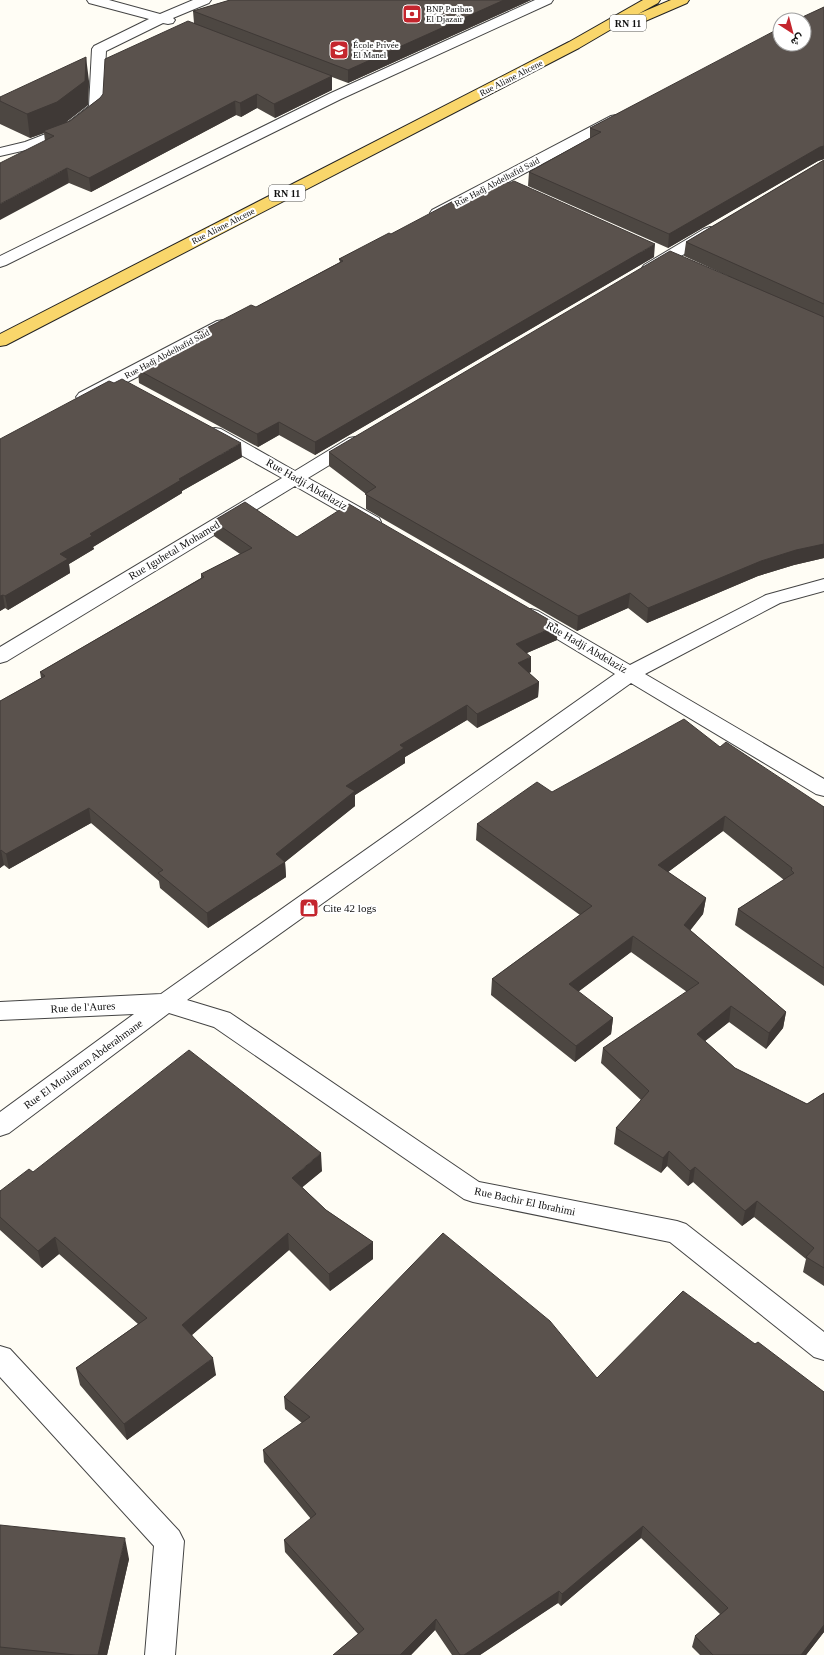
<svg xmlns="http://www.w3.org/2000/svg" width="824" height="1655" font-family="'Times New Roman',Vazirmatn,serif">
<style>
.lines{fill:none;stroke-linecap:round;stroke-linejoin:round}
.minor-casing{stroke:#444;stroke-width:2}
.major-casing{stroke:#222;stroke-width:2}
.minor{fill:#fff;fill-rule:evenodd}
.major{fill:#f9d66b;fill-rule:evenodd}
.wall{fill:#4d4742}
.shaded-wall{fill:#3f3936}
.building{fill:#5a524d;stroke:#3f3936}
.labels{text-anchor:middle;dominant-baseline:central;stroke-width:4;stroke-linejoin:round;paint-order:stroke}
.far-poi-label{font-size:9px;fill:#111;stroke:#fff;text-anchor:start}
.far-street-label{font-size:9px;fill:#111;stroke:#fff}
.shield{fill:#fff;stroke:#585858;stroke-width:1}
.shield-label{font-size:10px;font-weight:bold;fill:#111}
.street-label{font-size:11px;fill:#111;stroke:#fff}
.poi-label{font-size:11px;fill:#111;stroke:#fff;text-anchor:start}
</style>
<rect width="100%" height="100%" fill="#fffdf5"/>
<g class="lines">
<g class="minor-casing">
<path id="minor" d="M87,0H109L160,14L193,0H211L209,3L173,18L175,20L173,23L168,24L163,23L106,51L103,108L71,134L35,148L0,156V148L25,142L61,128L89,106L92,49L94,46L149,19L89,3Z
M535,0H553L551,3L341,99L6,265L0,267V256L331,93Z
M616,115L621,116L623,119L621,122L444,216L438,218L432,216L430,213L432,210L611,116Z
M710,227L716,229L718,232L716,235L656,271L650,273L644,271L642,268L644,265L704,229Z
M223,320L229,321L231,325L229,329L91,401L85,402L79,401L76,397L79,393L217,321Z
M215,428L221,429L295,471L349,438L355,437L361,438L364,442L361,446L308,478L379,518L381,522L379,526L372,528L365,526L295,486L7,661L0,663V647L282,478L209,437L206,433L209,429Z
M824,579V591L780,603L645,674L824,779V796L816,794L631,683L187,1000L230,1013L479,1182L677,1221L686,1224L824,1332V1360L814,1357L670,1242L473,1202L464,1199L214,1027L169,1013L9,1133L0,1136V1112L134,1014L0,1020V1002L161,994L615,674L524,619L521,615L524,611L531,609L538,611L630,665L766,595Z
M0,1346L10,1349L179,1531L184,1541L175,1655H145L154,1546L0,1377Z"/>
</g>
<g class="major-casing">
<path id="major" d="M643,0H660L658,3L638,14L671,0H689L687,3L643,22H633L631,19L632,17L579,48L6,345L0,346V334L569,42Z"/>
</g>
<use href="#minor" class="minor"/>
<use href="#major" class="major"/>
</g>
<path class="wall" d="M230,0H531L348,83L332,77V90L275,118L257,108L241,117L236,115L91,192L69,183L45,141L44,133L30,138L0,124V97L89,81L88,105L66,122L70,121L100,98L194,23L193,11Z
M824,7V159L818,161L668,248L528,186L529,172L590,138V128Z
M824,160V558L794,565L758,576L647,623L628,608L577,631L366,509V494L329,466V452L728,276L684,256L686,242Z
M468,199L654,257L315,455L279,435L258,447L139,383L138,370L197,338V333L256,307L340,262L339,259L391,234Z
M0,439L242,457L182,491V493L93,547L94,549L69,564L70,573L8,610L5,608L0,611Z
M213,521L297,537L557,640L527,653L531,672L529,673L539,682L538,697L477,728L467,720L405,757V763L355,795V806L285,862L286,877L208,928L160,888L159,881L91,823L9,869L4,865L0,868V701L41,678L40,672L201,578V574L240,554L214,536Z
M720,747L824,807V986L735,925L738,909L784,880L723,831L668,872L706,898L703,914L690,930L786,1012L783,1028L766,1049L729,1022L705,1041L735,1068L807,1104L824,1093V1286L803,1272L806,1259L754,1217L742,1226L693,1182L688,1186L667,1166L661,1173L614,1144L616,1128L641,1100L601,1063L603,1048L687,992L631,952L578,992L613,1018L611,1034L575,1062L491,995L492,979L580,915L476,840L477,824L552,792Z
M322,1171L302,1187L326,1210L373,1242V1259L330,1291L289,1250L192,1335L216,1375L127,1440L80,1385L76,1368L138,1324L59,1254L42,1268L0,1230V1191L33,1172Z
M755,1344L824,1392V1632L806,1655H700L692,1647L695,1636L720,1614L641,1538L561,1606L558,1603L480,1655H452L435,1630L411,1655H333L358,1634L285,1552L284,1540L311,1519L264,1462L263,1450L302,1423L285,1409L284,1397L597,1378Z
M0,1525L129,1559L107,1655H0Z"/>
<path class="shaded-wall" d="M504,0H531L348,83V70Z
M86,57L89,81L88,105L60,127L43,131L44,133L30,138L27,114Z
M332,76V90L275,118L274,104Z
M257,94V108L241,117L240,103Z
M235,101L236,115L91,192L89,178Z
M824,146V159L818,161L668,248L669,234L820,147Z
M67,168L69,183L0,220V204Z
M655,244L654,257L315,455V442Z
M279,422V435L258,447L257,434Z
M241,443L242,457L182,491V493L93,547L94,549L69,564L70,573L8,610L5,596L60,554L90,534L179,479Z
M824,544V558L794,565L758,576L647,623L648,608L761,561L796,550Z
M630,593L628,608L577,631L578,616Z
M3,595L5,608L0,611V596Z
M558,625L557,640L515,658L516,644Z
M531,657V672L517,678L518,663Z
M539,682L538,697L477,728V714Z
M467,705V720L405,757V763L355,795V806L285,862L286,877L208,928L207,913L276,854L346,786L400,745Z
M89,808L91,823L9,869L6,854Z
M725,816L723,831L656,881L658,865Z
M1,850L4,865L0,868V851Z
M706,898L703,914L682,941L684,925Z
M633,936L631,952L567,1000L569,984Z
M731,1006L729,1022L695,1049L697,1034Z
M786,1012L783,1028L766,1049L769,1033Z
M613,1018L611,1034L575,1062L576,1046Z
M669,1151L667,1166L661,1173L663,1158Z
M321,1153L322,1171L293,1195L292,1178Z
M695,1167L693,1182L688,1186L690,1171Z
M757,1201L754,1217L742,1226L745,1211Z
M288,1233L289,1250L185,1341L182,1325Z
M55,1237L59,1254L42,1268L38,1251Z
M373,1242V1259L330,1291L329,1274Z
M213,1358L216,1375L127,1440L124,1424Z
M643,1526L641,1538L561,1606L562,1594Z
M125,1538L129,1559L107,1655H98Z
M559,1591L558,1603L480,1655H464Z
M436,1619L435,1630L411,1655H400Z
M824,1625V1632L806,1655H801Z"/>
<path class="building" d="M230,0H504L348,70L193,11Z
M824,7V146L820,147L669,234L529,172L601,132L590,128L780,28V44H804V20H796Z
M188,21L332,76L274,104L257,94L240,103L235,101L89,178L67,168L0,204V163L54,136L43,131L70,121L100,98L103,94L105,59Z
M86,57L85,81L57,102L27,114L0,101V97Z
M824,160V304L686,242Z
M503,180L510,183L514,181L655,244L315,442L279,422L257,434L138,370L202,336L197,333L251,305L256,307L343,261L339,259L389,233L391,234L461,197L468,199Z
M670,251L824,317V544L796,550L761,561L648,608L630,593L578,616L365,494L376,487L329,452Z
M122,379L241,443L179,479L181,480L90,534L92,536L60,554L68,559L5,596L3,595L0,596V439L109,381L114,383Z
M245,502L297,537L349,504L558,625L516,644L531,657L518,663L539,682L477,714L467,705L400,745L404,748L346,786L355,791L276,854L285,862L207,913L158,873L163,870L89,808L6,854L1,850L0,851V701L45,676L40,672L204,577L201,574L252,548L213,521Z
M684,719L720,747L726,742L824,807V968L738,909L794,873L791,870L792,868L725,816L658,865L706,898L684,925L786,1012L769,1033L731,1006L697,1034L735,1068L807,1104L824,1093V1268L806,1257L814,1248L757,1201L745,1211L695,1167L690,1171L669,1151L663,1158L616,1128L649,1091L603,1048L699,983L633,936L569,984L613,1018L576,1046L492,979L592,906L477,824L537,782L552,792Z
M189,1050L321,1153L292,1178L326,1210L373,1242L329,1274L288,1233L182,1325L213,1358L124,1424L76,1368L147,1318L55,1237L38,1251L0,1217V1191L29,1169L33,1172Z
M443,1233L550,1321L597,1378L683,1291L755,1344L758,1342L824,1392V1625L801,1655H713L695,1636L728,1608L643,1526L562,1594L559,1591L464,1655H460L436,1619L400,1655H333L364,1629L284,1540L316,1514L263,1450L310,1417L284,1397Z
M0,1525L125,1538L98,1655H75L0,1647Z"/>
<defs>
<g id="bank-square" transform="scale(1)"><rect x="-9" y="-9" width="18" height="18" rx="4" fill="#c4262e" stroke="#fff"/><path d="M-6-4H6V4H-6ZM0-2.3a2.3 2.3 0 1 0 0 4.6a2.3 2.3 0 1 0 0-4.6Z" fill="#fff"/></g>
<g id="university-square" transform="scale(1)"><rect x="-9" y="-9" width="18" height="18" rx="4" fill="#c4262e" stroke="#fff"/><path d="M0-5L7-2L0 1L-7-2ZM-4 1L0 2.5L4 1V4Q0 6-4 4Z" fill="#fff"/></g>
<g id="shop-square" transform="scale(1)"><rect x="-9" y="-9" width="18" height="18" rx="4" fill="#c4262e" stroke="#fff"/><path d="M-5-2.5h2.3a2.7 3.5 0 0 1 5.4 0H5L5.5 6h-11ZM-1.5-2.5h3a1.5 2.3 0 0 0-3 0Z" fill="#fff"/></g>
</defs>
<g fill-rule="evenodd">
<use href="#bank-square" x="412" y="14"/>
<use href="#university-square" x="339" y="50"/>
<use href="#shop-square" x="309" y="908"/>
</g>
<g class="labels">
<g class="far-poi-label">
<text x="426" y="9">BNP Paribas<tspan x="426" dy="10">El Djazaïr</tspan></text>
<text x="353" y="45">École Privée<tspan x="353" dy="10">El Manel</tspan></text>
</g>
<g class="far-street-label">
<text transform="translate(511 78) rotate(-27)">Rue Aliane Ahcene</text>
<text transform="translate(497 182) rotate(-28)">Rue Hadj Abdelhafid Said</text>
<text transform="translate(223 226) rotate(-27)">Rue Aliane Ahcene</text>
<text transform="translate(167 354) rotate(-28)">Rue Hadj Abdelhafid Said</text>
</g>
<g class="shield">
<rect x="610" y="15" width="36" height="16" rx="3"/>
<rect x="269" y="185" width="36" height="16" rx="3"/>
</g>
<g class="shield-label">
<text x="628" y="23">RN 11</text>
<text x="287" y="193">RN 11</text>
</g>
<g class="street-label">
<text transform="translate(307 484) rotate(30)">Rue Hadji Abdelaziz</text>
<text transform="translate(174 550) rotate(-31)">Rue Iguhetal Mohamed</text>
<text transform="translate(587 647) rotate(30)">Rue Hadji Abdelaziz</text>
<text transform="translate(83 1007) rotate(-3)">Rue de l'Aures</text>
<text transform="translate(83 1064) rotate(-36)">Rue El Moulazem Abderahmane</text>
<text transform="translate(525 1201) rotate(12)">Rue Bachir El Ibrahimi</text>
</g>
<g class="poi-label">
<text x="323" y="908">Cite 42 logs</text>
</g>
</g>
<g transform="translate(792 32) rotate(144)"><circle r="19" fill="#ffffff" stroke="#a0a0a0"/>
<path d="M0-3L7 15L0 10L-7 15Z" fill="#c4262e"/>
<text y="-6" font-size="11" font-weight="bold" text-anchor="middle" fill="#111111">ش</text>
</g>
</svg>
